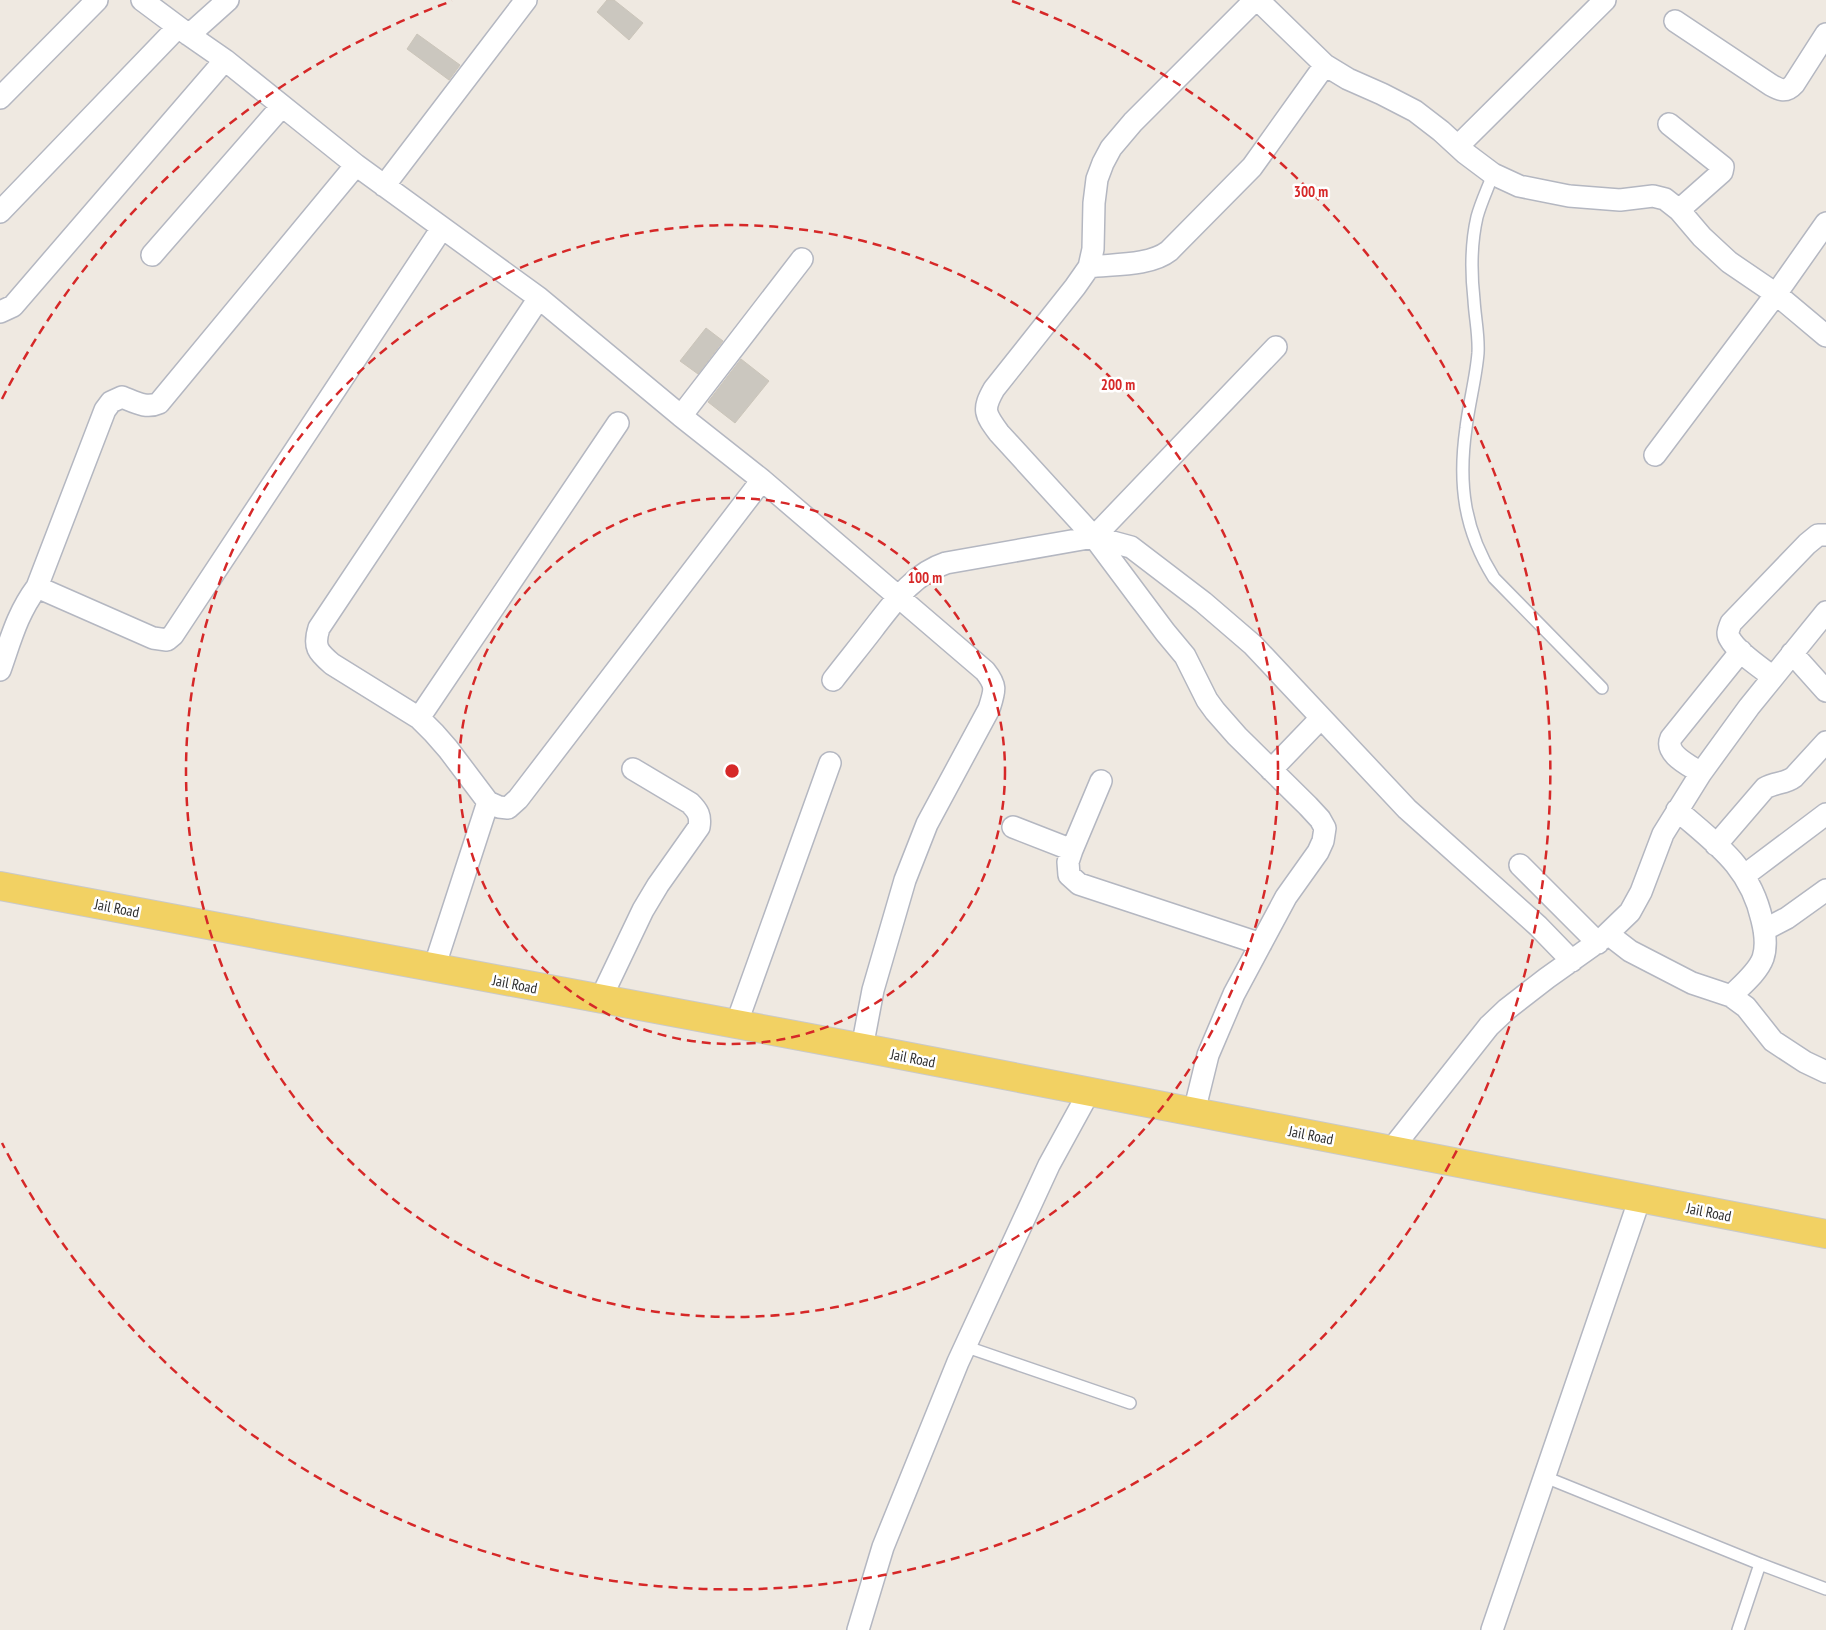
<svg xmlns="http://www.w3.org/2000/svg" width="1826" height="1630" font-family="'PT Sans Narrow',sans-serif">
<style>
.building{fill:#cbc7bf;stroke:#cbc5ba}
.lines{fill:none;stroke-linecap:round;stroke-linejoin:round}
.service-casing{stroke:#b4b7c1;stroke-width:14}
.minor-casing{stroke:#b4b7c1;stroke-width:24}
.primary-casing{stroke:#c9c9c9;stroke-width:30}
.service{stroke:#fff;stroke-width:11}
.minor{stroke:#fff;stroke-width:21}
.primary{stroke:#f2d163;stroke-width:28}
.ring{fill:none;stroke:#d62828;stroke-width:2.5;stroke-dasharray:9 6}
.labels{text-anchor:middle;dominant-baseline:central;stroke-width:5;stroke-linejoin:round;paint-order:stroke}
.street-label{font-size:15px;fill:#2e2e2e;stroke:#fff}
.centre{fill:#d62828;stroke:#fff;stroke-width:2.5}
.ring-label{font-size:15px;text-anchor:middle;font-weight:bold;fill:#d62828;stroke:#fff;stroke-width:5;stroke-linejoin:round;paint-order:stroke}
</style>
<rect width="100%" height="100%" fill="#efe9e1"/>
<path class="building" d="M607,0H614L643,23L629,40L597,12Z
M417,34L460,65L449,80L407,49Z
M706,328L723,341L698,374L680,361Z
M741,359L769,381L735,423L708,402Z"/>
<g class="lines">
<g class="service-casing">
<path id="service" d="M1493,174C1488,188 1481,202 1477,217C1471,243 1471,273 1474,300C1475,318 1479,335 1478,353C1476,378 1469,403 1466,428C1458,484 1464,530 1494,578L1602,688
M964,1346L1130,1403
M1545,1477L1760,1564L1826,1589
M1738,1630L1760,1564"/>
</g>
<g class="minor-casing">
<path id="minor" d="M142,0L189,35L225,60L356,165
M1258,0L1325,65L1348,79L1382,94L1415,111L1441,131L1465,153L1493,174L1519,186L1569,196L1620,200L1653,196L1665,199L1679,210L1702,237L1729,262L1776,294L1826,336
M1675,21L1771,85C1780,90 1786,93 1794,84L1826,34
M189,35L228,0
M0,98L97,0
M1669,124L1723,167L1722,172L1679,210
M1458,146L1605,0
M384,186L526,0
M0,212L178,27
M152,255L282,106
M1089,267C1113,264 1150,266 1169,251L1252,167L1325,65
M539,298L319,628C313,647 318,652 332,664L419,718L434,733L448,749L488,802L499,807L508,808L518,799L762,480
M0,312L13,306L225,60
M681,416L802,259
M1655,455L1776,294L1826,223
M1094,537L1276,347
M37,587L153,638L167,640L173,635L442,228
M1792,653L1826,691
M0,670C11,639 17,614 37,587L105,410L111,402L122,397C135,402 146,409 159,403L356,165L539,298L681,416L762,480L985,671C997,686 995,690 989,709L927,824L905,880L873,990L862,1048
M1773,677C1760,667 1737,652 1730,639C1726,633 1729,629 1731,623L1807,544L1818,535H1826
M833,680C846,663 860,646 873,629C894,602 913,574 946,563L1094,537L1131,547L1203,602L1253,645L1407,809L1538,926L1572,961
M419,718L618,423
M1271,770L1321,718
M1701,773C1689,765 1664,754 1671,738L1741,651
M1101,781L1072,850L1068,862L1069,875L1079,884L1261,944
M1677,810C1716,844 1750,866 1762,920C1765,932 1767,946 1763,958C1758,972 1742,985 1731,996
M1013,827L1072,850
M1716,845L1765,788C1775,782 1785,784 1794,777L1826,742
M1520,865L1598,943
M1745,875L1826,814
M1764,930L1787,918L1826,890
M1608,934L1630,951L1692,983L1731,996L1746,1007L1773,1041L1805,1062L1826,1072
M434,968L488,802
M600,1000L643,910L658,885L699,827C701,816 698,811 690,803L633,769
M736,1025L830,763
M1194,1112L1208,1055L1234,994L1286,897L1318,852L1323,841L1325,828L1320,819L1308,806L1237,736L1215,711L1207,700L1185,656L1165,632L1094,537L999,433C985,414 982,410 994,389L1075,287L1089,267L1093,249L1094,203L1097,179L1103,163L1111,148L1133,122L1255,0
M1391,1150L1489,1026L1507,1009L1547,978L1602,939L1630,912L1641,892L1663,834L1701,773L1749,707L1826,612
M858,1630L883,1547L958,1362L1049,1165L1089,1092
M1492,1630L1640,1198"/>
</g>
<g class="primary-casing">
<path id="primary" d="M0,886L869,1049L1826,1234"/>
</g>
<use href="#service" class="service"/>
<use href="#minor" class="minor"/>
<use href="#primary" class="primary"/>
</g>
<g class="ring">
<circle cx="732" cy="771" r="273"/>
<circle cx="732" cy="771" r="546"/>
<path d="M2 399A819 819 0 0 1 452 1M1012 1A819 819 0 1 1 2 1143"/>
</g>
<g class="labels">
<g class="street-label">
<text transform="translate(117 908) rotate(11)">Jail Road</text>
<text transform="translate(515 984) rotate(11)">Jail Road</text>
<text transform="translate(913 1058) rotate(11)">Jail Road</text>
<text transform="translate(1311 1135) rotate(11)">Jail Road</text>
<text transform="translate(1709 1212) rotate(11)">Jail Road</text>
</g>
</g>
<circle cx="732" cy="771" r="8" class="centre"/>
<g class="ring-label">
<text x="1311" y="197">300 m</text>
<text x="1118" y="390">200 m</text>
<text x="925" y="583">100 m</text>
</g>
</svg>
